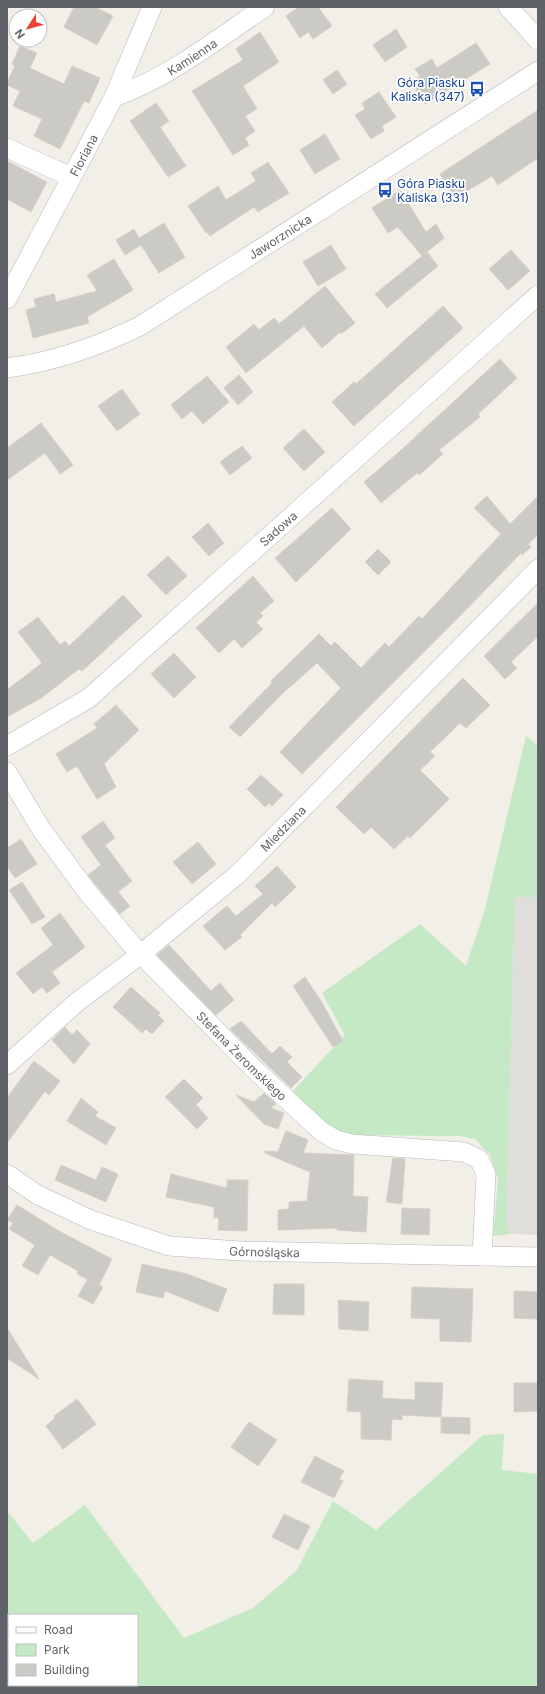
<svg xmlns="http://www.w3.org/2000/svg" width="545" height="1694" font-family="Inter,sans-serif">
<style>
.industrial{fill:#e0deda}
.green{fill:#c5e8c5;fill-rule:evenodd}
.building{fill:#cccac5;stroke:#d6d1c6}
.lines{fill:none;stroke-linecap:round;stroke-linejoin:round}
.minor-casing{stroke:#b5b8bc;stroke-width:20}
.minor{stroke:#fff;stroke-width:19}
.labels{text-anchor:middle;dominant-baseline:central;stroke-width:3.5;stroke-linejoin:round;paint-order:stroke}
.street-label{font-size:12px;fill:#5f6368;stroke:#fff}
.transit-label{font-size:12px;fill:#164399;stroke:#fff;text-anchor:end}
</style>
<rect width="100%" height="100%" fill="#f1efe8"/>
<path class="industrial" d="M515,897H538V1235L511,1234L506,1226Z"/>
<path class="green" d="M526,736L538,746V897H515L506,1226L511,1234L493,1236L498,1180L490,1155L475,1139L459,1136L344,1135L329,1128L291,1093L345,1035L322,993L420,924L466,966L484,913Z
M504,1434L502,1470L538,1474V1687H7V1511L33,1543L85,1505L184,1638L253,1608L297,1570L333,1501L376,1530L483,1435ZM9,1615H137V1685H9Z"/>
<path class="building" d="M74,7H95L113,16L97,45L64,27Z
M299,7H318L332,26L313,39L308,32L300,38L286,16Z
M396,29L407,47L385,62L373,45Z
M260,32L279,62L243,86L257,109L245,116L255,131L245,138L249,145L233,155L192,91L243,60L236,49Z
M476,43L490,64L425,104L411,82L420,76L415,69L432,59L437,68Z
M20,46L37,53L30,68L64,84L72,66L100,78L89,103L84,101L60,149L34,136L42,119L13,106L20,91L7,85V83L15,66L12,64Z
M337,70L347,84L333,94L323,80Z
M379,92L396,117L382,126L384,131L371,139L355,115L365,109L362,103Z
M156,103L169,121L160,127L186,166L168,177L130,121Z
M538,110V158L498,185L492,176L455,198L440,174Z
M325,134L340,159L315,174L300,150Z
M7,161L47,182L31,212L7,199Z
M268,162L289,193L258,212L254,207L210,236L207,232L206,233L188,206L218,186L226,200L256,181L251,173Z
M400,190L426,232L436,224L444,238L422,256L398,227L388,233L372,208Z
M164,223L185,257L159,273L141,245L125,255L116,240L134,229L139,238Z
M331,245L346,269L318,286L303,262Z
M511,250L530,271L508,290L489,269Z
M427,252L438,266L387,308L375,294Z
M114,259L133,290L87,317L89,323L33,338L26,310L36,307L34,299L54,294L56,302L97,291L87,275Z
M325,286L355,323L341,334L340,332L322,348L304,326L246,373L226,347L254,324L259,330L274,318L279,324Z
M443,306L463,328L354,426L332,402L354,382L356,384Z
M500,359L517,378L478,414L480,417L439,450L443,454L419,475L417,473L381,503L364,482L399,452Z
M239,375L253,392L238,405L224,388Z
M207,376L229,402L203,424L192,411L182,419L171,405Z
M122,389L140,414L117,431L98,406Z
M41,423L73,465L60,474L45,453L7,480V448Z
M304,429L325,452L304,471L283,448Z
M242,446L252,458L230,475L220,462Z
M487,496L510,524L538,496V535L528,544L531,547L522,555L521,553L459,617L302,774L280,752L341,688L317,663L282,694L240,737L229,727L272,683L271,681L319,634L331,646L335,642L361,668L385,643L389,647L419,616L422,619L501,534L474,508Z
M332,508L351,529L296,582L275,558Z
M208,523L224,543L209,556L192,537Z
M378,549L391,562L378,575L365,562Z
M168,556L187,576L166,595L147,575Z
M253,576L274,601L260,613L263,616L256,622L263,629L242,648L234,639L219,653L196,628Z
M123,595L142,616L82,671L79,669L41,698L7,717V690L42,663L18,632L38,617L60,645L65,641L69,646Z
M538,603V636L511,662L517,668L505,679L484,656Z
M174,653L196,677L174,698L151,674Z
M463,678L490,705L466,728L460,723L430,752L435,756L420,770L449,799L410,838L408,836L394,849L371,827L364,834L336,807Z
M116,705L139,730L104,764L116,787L97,799L77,766L67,772L56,754L97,728L94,724Z
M261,775L283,795L272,806L269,803L265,807L247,789Z
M103,821L115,838L105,845L132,881L118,892L130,906L120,914L88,875L101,865L81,837Z
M21,839L37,864L15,878L7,866V848Z
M198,842L216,864L192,884L173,862Z
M277,866L296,887L275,907L272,903L240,935L242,937L225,950L203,926L227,906L236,916L263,894L255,886Z
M22,882L45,917L32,924L9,890Z
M60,913L85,947L52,972L60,983L47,993L42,987L33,994L16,973L53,945L41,928Z
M169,945L211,991L220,983L234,1000L216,1015L157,955Z
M305,977L321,1001L343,1041L333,1047L293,986Z
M131,987L160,1013L158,1015L164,1021L152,1034L146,1029L142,1033L113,1007Z
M241,1021L272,1054L280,1046L292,1057L287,1062L302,1077L291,1088L230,1029Z
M65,1027L72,1035L77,1030L90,1044L74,1064L52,1040Z
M34,1061L60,1081L49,1095L45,1091L7,1143V1098Z
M184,1079L203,1098L196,1105L208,1118L197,1129L165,1097Z
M264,1093L276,1104L271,1108L284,1113L278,1129L264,1124L236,1095L254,1102Z
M81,1098L98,1112L95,1116L116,1128L106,1145L67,1121Z
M286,1131L308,1140L303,1153L354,1155L353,1196L368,1197L366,1232L337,1230V1228L278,1230V1210L289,1209V1202L307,1201L310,1172L265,1153V1151L278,1152Z
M393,1158L405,1159L402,1204L386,1202Z
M61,1165L96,1180L102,1167L118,1174L106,1202L55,1180Z
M171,1174L227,1188V1180H248L247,1231L218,1230L219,1218H214V1207L166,1197Z
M17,1205L59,1231L112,1259L99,1285L77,1274L78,1271L50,1255L38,1275L22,1266L35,1245L9,1229L13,1223L7,1220Z
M402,1208L430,1209L429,1235L401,1234Z
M142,1264L187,1274L227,1289L218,1312L165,1291L163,1298L136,1292Z
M88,1279L103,1287L93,1304L78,1296Z
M274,1284H304V1315L273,1314Z
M412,1287L473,1289L471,1342L440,1341V1319L411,1318Z
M514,1291L538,1292V1319L514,1318Z
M338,1300L369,1302L368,1331L339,1329Z
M7,1328L39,1379L7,1358Z
M349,1379L383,1381L382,1398L415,1400V1382L443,1383L441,1417L402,1415V1420L392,1419L391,1440L361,1439V1412L347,1411Z
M514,1383H538V1411L514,1412Z
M77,1399L96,1424L63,1449L46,1426L55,1418L54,1416Z
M441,1417L470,1418V1434L441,1433Z
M249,1422L277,1440L258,1466L231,1447Z
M315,1456L344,1471L339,1479L343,1481L334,1498L301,1482Z
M284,1514L310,1526L298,1550L272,1537Z"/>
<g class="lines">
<g class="minor-casing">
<g id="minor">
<path d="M508,7L538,40"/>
<path id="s1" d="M114,97C169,78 217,39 265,7"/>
<path d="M7,148L71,177"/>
<path id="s2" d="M7,299L114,97L152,7"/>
<path id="s3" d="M7,368C54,362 97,347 140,326L538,71"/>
<path id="s4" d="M7,746L89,698L538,295"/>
<path id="s5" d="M7,772L41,829L89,894L133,946L254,1069L321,1131L336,1140L352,1144L464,1152L479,1159L486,1174L482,1256"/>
<path id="s6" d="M7,1065L77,1002L141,954L238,874L538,569"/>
<path id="s7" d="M7,1174L38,1195L91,1220L169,1246L240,1251L538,1257"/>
</g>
</g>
<use href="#minor" class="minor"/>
</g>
<defs>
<g id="bus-bare" transform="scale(1.2)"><path d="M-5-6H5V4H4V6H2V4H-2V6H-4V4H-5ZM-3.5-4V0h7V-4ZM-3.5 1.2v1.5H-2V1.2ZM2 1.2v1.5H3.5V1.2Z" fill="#1a4fb4" stroke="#fff" stroke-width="2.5" paint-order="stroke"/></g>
</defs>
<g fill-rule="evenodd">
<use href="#bus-bare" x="477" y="89"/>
<use href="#bus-bare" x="385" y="190"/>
</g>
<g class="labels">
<g class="street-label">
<text stroke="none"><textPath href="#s1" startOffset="88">Kamienna</textPath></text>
<text stroke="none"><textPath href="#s2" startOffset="163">Floriana</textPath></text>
<text stroke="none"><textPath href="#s3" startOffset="306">Jaworznicka</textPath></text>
<text stroke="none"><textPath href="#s4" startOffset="349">Sadowa</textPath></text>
<text stroke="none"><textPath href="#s6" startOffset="364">Miedziana</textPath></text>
<text stroke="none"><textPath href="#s5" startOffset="370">Stefana Żeromskiego</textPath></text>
<text stroke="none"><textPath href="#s7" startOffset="274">Górnośląska</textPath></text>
</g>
<g class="transit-label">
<text x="465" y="82">Góra Piasku<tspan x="465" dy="14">Kaliska (347)</tspan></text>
<text x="397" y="183" text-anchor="start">Góra Piasku<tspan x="397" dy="14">Kaliska (331)</tspan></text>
</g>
</g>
<rect width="545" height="1694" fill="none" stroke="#5f6368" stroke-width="16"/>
<rect x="8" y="1614" width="130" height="72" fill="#ffffff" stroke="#bfc1c3"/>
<rect x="16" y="1627" width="20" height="6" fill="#ffffff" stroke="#bfc1c3"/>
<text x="44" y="1634" font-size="12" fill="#5f6368">Road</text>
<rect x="16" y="1644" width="20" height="12" fill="#c5e8c5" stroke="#bfc1c3"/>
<text x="44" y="1654" font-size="12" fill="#5f6368">Park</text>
<rect x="16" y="1664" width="20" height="12" fill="#cccac5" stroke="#bfc1c3"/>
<text x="44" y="1674" font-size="12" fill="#5f6368">Building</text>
<g transform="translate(28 28) rotate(234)"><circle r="19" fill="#ffffff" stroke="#bfc1c3"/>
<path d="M0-3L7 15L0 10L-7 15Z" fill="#ea4335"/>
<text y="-6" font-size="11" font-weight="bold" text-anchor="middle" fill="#5f6368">N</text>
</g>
</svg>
